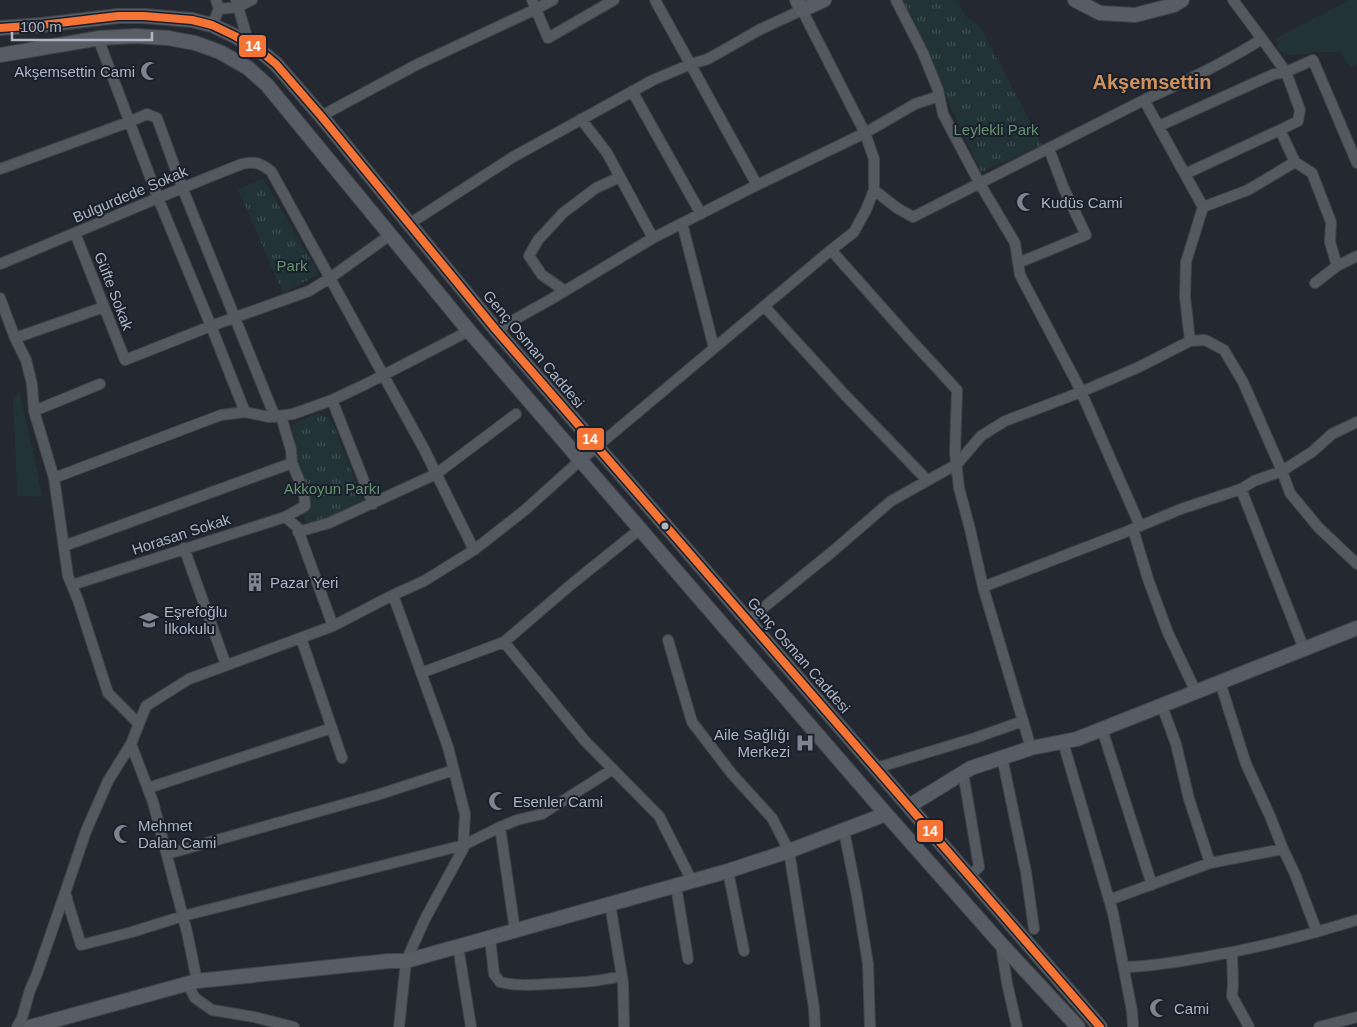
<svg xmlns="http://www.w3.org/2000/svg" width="1357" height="1027" font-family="Helvetica,sans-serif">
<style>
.green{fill:#213336}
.park{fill:url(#park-tufts)}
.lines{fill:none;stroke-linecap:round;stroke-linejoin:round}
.street-casing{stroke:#40444a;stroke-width:12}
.secondary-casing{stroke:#40444a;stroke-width:16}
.street{stroke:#54585f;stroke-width:10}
.secondary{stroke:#585c64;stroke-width:14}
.bus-1-casing{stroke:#19202b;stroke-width:11}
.bus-1{stroke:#f57335;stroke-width:8}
.bus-dot{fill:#adb5c3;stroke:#19202b;stroke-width:2}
.labels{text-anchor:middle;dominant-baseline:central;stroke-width:4;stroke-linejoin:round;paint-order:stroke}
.poi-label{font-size:15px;fill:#adb5c3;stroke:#19202b;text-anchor:start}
.park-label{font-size:15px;fill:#659371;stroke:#19202b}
.street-label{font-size:15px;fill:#adb5c3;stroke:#19202b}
.district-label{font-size:20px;font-weight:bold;fill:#d1915a;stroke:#19202b}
.line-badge{stroke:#19202b;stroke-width:2}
.badge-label{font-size:14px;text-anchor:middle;font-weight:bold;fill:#fff}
</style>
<defs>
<pattern id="park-tufts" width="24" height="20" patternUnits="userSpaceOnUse" patternTransform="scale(1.25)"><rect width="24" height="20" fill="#213336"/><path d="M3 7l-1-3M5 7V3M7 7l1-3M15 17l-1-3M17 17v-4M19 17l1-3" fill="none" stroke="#3f4e51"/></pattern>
</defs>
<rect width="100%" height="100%" fill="#242931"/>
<path class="green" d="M1349,0H1357V64L1351,68L1339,52H1318L1308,54L1289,55L1277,50L1276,38Z
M19,391L34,454L42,497L17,496L14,414C12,405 12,398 19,391Z"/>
<path class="park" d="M901,0H956L965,16L980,26L1042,145L981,172Z
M263,179L319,274L283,293L238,189Z
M319,413L329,418L334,426L363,501L307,527L303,513L308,509L311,502L290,434L293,424Z"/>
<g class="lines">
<g class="street-casing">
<path id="street" d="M236,0L249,44
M532,0L548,38L614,0
M655,0L757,185
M896,0L923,53L938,90L943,114L980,184L1015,243L1020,275L1079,387L1140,526
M1233,0L1262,39
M219,9L238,7L252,0
M212,25L219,9L216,0
M100,38L101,46L158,198L211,326L245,412L269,417L293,414L332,400L366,384L469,331
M632,91L701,214
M321,116L416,65L536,9L553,0
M581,119L607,153L653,238
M1159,126L1274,74L1286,72L1313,60L1357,163
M1280,130L1295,162L1312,173L1331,222L1330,242L1337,266
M0,169L129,122L147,114L157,118L182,187L275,417
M1185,174L1280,130L1298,121L1300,110L1286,72L1262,39C1224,63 1185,82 1144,100L1203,207
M682,223L714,348
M409,224L513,157L653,80L691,64L708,59L759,30L802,10L865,133L874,159V190L897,208L913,217L1144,100
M75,233L125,360L211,326L309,291L330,278L390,235
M831,250L910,339L957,390L955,453L959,488L970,529L983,587L1031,748
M1018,263L1086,235L1064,189L1049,149
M0,264C81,231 160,196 242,164C255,161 260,163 271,171L424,449L474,550
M1315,283L1337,266L1357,256
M565,291L542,275L529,256L538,240L563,213L596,188L620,177
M0,298L15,338L104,307
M764,306L845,395L927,480
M496,330L553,298L653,238L757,185L865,133L915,104L939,96
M15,338L26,360L32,384L34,411L54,478L68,576L78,600L108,693L139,724
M1190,341L1185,297L1186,262L1203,207L1248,190L1295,162
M332,400L373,504
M34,411L100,384
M281,416L291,450L292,463L304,492L305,506L285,517
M54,478L221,415L245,412
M1241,489L1304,649
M1133,529L1148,579L1168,633L1196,692
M298,532L329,523L436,474L516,414
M64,546L292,463
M184,548L226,665
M72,585L285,517L297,527L333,626
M983,587L1123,533L1181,509L1241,489L1254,481L1282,471L1312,452L1332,434L1357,422
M393,595L448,747L465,814L463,849L425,919L406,961L399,1027
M747,621L832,552L891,501L957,464L981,436L1005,421L1081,392L1139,367L1190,341L1205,340L1224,350L1243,382L1282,471L1290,493L1318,527L1357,564
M301,638L342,758
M668,640L692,722L732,774L772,818L789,851L814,1008L815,1027
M504,642L585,741L659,816L692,881
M421,673L504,642L573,583L640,529
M1220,682L1246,764L1270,816L1283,849L1295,874L1317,932
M1162,706L1176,744L1189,799L1210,863
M1102,729L1152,885
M1063,742L1113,913L1132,1011L1133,1027
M1002,757L1026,872L1034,929
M876,768L975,738L1023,721
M963,772L979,867L970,876
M148,788L332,728
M500,827L515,931
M844,831L857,896L868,964L870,1027
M167,854L377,795L454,770
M728,871L744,951
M676,886L688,959
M67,898L65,893L86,831L108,781L131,744
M1109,900L1210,863L1283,849
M610,904L623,983L624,1027
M490,938L494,974L500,982C515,986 531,985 547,984C572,983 597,982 621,976
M1001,945L1007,983L1017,1027
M458,946L471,1027
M1232,953L1233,985L1232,996L1249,1027
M1124,967C1150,967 1175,962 1200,958C1253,949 1306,936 1357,920
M197,981L187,932L153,802L131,744L146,706L189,679L333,626L393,595L424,581L474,550L525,510L575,465L831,250L854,232L866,210L874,190
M187,983L195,998L212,1010L254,1017L294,1027
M17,1027L22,1018L30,990L37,974L65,893L81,945L132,932L183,916L464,845L500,827L517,820L542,814L613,769
M1319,1027L1357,1017"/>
</g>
<g class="secondary-casing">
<path id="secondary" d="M797,0L802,10L824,0
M1075,0L1100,13L1135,15L1174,5L1182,0
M0,28L42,25L118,16H144L192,20L212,25L235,36L259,50L276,64L321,116L496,330L1100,1027
M0,55L100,38L135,36L168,38L195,43L220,52L248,68L267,85L469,331L886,814L1001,944L1078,1027
M909,806L971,768L1031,748L1077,739L1357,628
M30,1027L197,981L389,961H406L728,871L789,851L886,814"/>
</g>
<use href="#street" class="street"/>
<use href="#secondary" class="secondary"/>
<g class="bus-1-casing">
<path id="bus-1" d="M0,28L42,25L118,16H144L192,20L212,25L235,36L259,50L276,64L321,116L496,330L1100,1027"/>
</g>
<use href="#bus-1" class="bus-1"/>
</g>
<defs>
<g id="mosque-bare" transform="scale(1.5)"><path d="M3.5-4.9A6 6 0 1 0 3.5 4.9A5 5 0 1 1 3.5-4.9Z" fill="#7d8490" stroke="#19202b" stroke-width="2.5" paint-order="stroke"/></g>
<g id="building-bare" transform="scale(1.5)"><path d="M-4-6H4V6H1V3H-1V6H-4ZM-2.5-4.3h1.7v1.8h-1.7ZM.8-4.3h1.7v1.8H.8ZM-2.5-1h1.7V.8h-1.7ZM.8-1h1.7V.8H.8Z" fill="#7d8490" stroke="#19202b" stroke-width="2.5" paint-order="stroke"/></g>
<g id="school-bare" transform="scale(1.5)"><path d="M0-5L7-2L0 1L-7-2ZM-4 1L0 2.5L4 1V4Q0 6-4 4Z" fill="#7d8490" stroke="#19202b" stroke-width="2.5" paint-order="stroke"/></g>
<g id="hospital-bare" transform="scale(1.5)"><path d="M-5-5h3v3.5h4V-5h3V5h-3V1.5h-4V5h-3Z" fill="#7d8490" stroke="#19202b" stroke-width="2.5" paint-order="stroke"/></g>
</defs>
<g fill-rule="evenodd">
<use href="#mosque-bare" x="150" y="71"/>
<use href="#mosque-bare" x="1026" y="202"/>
<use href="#building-bare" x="255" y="582"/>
<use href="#school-bare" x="149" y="620"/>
<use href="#hospital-bare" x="805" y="743"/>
<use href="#mosque-bare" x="498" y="801"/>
<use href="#mosque-bare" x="123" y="834"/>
<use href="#mosque-bare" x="1159" y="1008"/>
</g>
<circle class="bus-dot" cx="665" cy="526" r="4.5"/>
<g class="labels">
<g class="poi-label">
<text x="135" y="71" text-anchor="end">Akşemsettin Cami</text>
<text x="1041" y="202">Kudüs Cami</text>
<text x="270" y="582">Pazar Yeri</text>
<text x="164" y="611">Eşrefoğlu<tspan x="164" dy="17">İlkokulu</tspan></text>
<text x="790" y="734" text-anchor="end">Aile Sağlığı<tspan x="790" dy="17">Merkezi</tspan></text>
<text x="513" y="801">Esenler Cami</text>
<text x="138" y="825">Mehmet<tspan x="138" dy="17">Dalan Cami</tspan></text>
<text x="1174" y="1008">Cami</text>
</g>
<g class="park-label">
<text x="996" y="129">Leylekli Park</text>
<text x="292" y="265">Park</text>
<text x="332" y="488">Akkoyun Parkı</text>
</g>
<g class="street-label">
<text transform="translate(130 194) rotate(-23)">Bulgurdede Sokak</text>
<text transform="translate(114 291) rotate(69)">Güfte Sokak</text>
<text transform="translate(534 349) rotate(50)">Genç Osman Caddesi</text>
<text transform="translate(181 534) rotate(-18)">Horasan Sokak</text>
<text transform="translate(799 655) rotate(49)">Genç Osman Caddesi</text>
</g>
<g class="district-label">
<text x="1152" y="82">Akşemsettin</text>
</g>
</g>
<g class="line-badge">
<rect x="238" y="34" width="29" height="24" rx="5" fill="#f57335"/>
<rect x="576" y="427" width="29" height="24" rx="5" fill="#f57335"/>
<rect x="916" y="819" width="28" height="24" rx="5" fill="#f57335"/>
</g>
<g class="badge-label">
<text x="253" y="51">14</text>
<text x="590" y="444">14</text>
<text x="930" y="836">14</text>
</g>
<path d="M12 32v8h140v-8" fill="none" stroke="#adb5c3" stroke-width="2.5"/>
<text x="20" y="32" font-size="15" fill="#adb5c3" stroke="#19202b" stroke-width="4" paint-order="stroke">100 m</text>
</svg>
